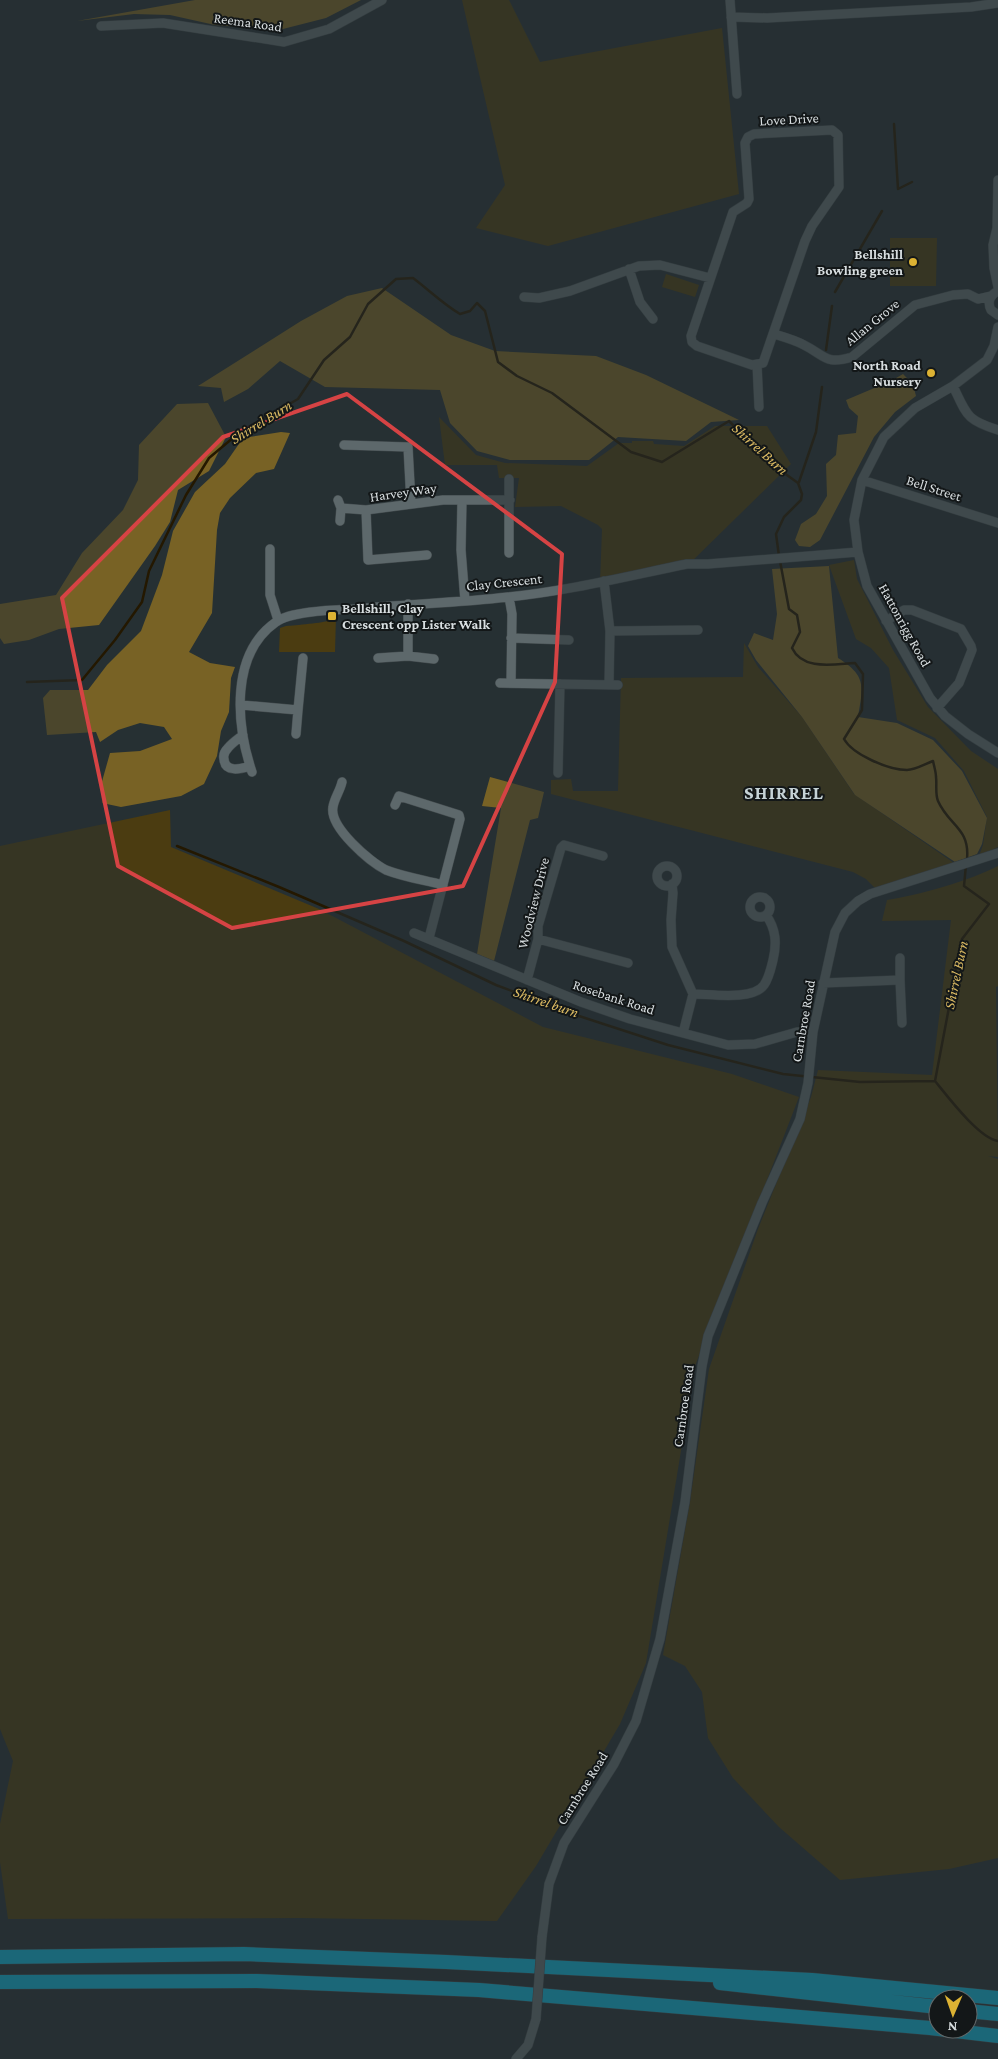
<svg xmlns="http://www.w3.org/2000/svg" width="998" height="2059" font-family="'Crimson Pro',serif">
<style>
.green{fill:#4b3c11}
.forest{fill:#786225}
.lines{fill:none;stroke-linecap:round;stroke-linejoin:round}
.stream{stroke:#241800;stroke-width:2.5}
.minor-casing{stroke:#434b4e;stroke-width:10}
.highway-casing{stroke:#434b4e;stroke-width:15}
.minor{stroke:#5d686b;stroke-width:9}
.highway{stroke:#0fabcd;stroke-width:14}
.minor-bridge-casing{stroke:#434b4e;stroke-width:10;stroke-linecap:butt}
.minor-bridge{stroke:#5d686b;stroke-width:9}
.marked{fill:none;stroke:#d64344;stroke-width:4;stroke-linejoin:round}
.poi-dot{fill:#dcb233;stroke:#131718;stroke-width:2}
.labels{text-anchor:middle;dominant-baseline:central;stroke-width:4;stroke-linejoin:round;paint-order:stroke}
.street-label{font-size:14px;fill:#d8dee0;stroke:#131718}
.poi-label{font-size:14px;font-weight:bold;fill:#d8dee0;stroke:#131718;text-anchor:end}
.water-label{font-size:15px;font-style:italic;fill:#dcbb63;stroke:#131718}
.district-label{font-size:19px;font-weight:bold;letter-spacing:1px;fill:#c6d3d6;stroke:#131718}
</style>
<rect width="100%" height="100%" fill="#263033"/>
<path class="green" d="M462,0H509L540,62L722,28L739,194L548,246L476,228L505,185Z
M890,238H937L936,286H890Z
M666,274L699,285L695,297L662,287Z
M439,417L476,455L505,463L587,466L619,443H632V441H653L654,444L684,446L715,426H767L791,464L686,567L600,583L602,529L598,525L561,506L515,507L519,478H499L497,465H445Z
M854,560L857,579L893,650L928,707L971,751L998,769V847L979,856L983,845L987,817L964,771L935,738L897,720L889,668L871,648L856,639L829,565Z
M333,617H336L335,652H279L280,628L286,626C289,626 322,623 327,621C329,621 331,619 333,617Z
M744,643L758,667L802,717L854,794L954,863L875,888L866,879L853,872L551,794V780L571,779L573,791H618L621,678L743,677Z
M170,810L171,847L319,909L543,1027L732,1074L799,1097L695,1366L646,1663L620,1724L536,1866L497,1921L299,1918L8,1919L0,1862V1824L13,1761L0,1729V846Z
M998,866V986L996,987L998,1157L988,1156L998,1159V1858L949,1869L840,1880L779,1827L733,1778L708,1738L702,1692L685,1666L663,1655L690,1502L709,1369L758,1229L811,1097L818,1070L932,1075L951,920L882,921L887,900C919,895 969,881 998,866Z"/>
<path class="forest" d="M195,0H361L326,18L279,30L215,25L170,15L134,14L77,21Z
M382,288L451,335L495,351L596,356L646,375L739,420L711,422L686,441L618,437L589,460H510L477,451L450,423L440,390L325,387L280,361L248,389L224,402L221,388L198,386L301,321L347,296Z
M903,374L913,384L916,396L895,412L874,437L820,540L810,547L799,546L795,540L801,524L816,514L827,496L826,464L836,455L838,435L856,433L858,416L849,408L846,400L891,381Z
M208,403L226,437L209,471L178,490L170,522L155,546L99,625L59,629L29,640L4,644L0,638V604L56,595L82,553L123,510L138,480L139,445L177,404Z
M281,432L290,433L274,469L256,473L230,498L220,513L217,530L212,613L189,652L210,663L235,667L231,678L229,712L221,731L217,756L204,784L181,796L121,807L102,803L101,785L110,753L140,751L172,739L164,727L140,723L118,730L100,742L96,732L47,735L43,698L50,690H88L107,665L141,631L162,575L173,531L195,492L225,464L243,438Z
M829,566L838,658C867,676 863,686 858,717L897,723L933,740L962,771L987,818L982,844L977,854L955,862L855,795L802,717L756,660L748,646L754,633L773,640L777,614L772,569Z
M490,777L544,792L538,818L530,820L494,961L477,954L501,808L482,806Z"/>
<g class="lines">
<path class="stream" d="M894,124L898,189L912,182
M835,292L882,211
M826,350L832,306
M799,482L816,432L822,387
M780,561L789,609L797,615L800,632L792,648C803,671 834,664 855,663L863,674L862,710L844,739C853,755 889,770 907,770C915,770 925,764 933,761C934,766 936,772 936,777C937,784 935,794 938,801C949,826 970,828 967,859
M27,682L82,680L115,640L142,602L149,571L186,495L209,458L240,432L298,399L324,360L350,337L368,304L396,279L413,278C429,290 443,304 460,314L470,311L477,303L485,311L498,362L517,376L552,393L631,452L662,462L729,421L773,465L798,483L802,494L801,500L784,517L776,534L779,556
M177,846L279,887L404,941L496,985L576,1015L668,1045L783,1074L860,1082L935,1081
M966,865L964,886L989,904L962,939L935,1081C948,1097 979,1138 998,1141"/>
<g class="minor-casing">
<path id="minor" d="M730,0L737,94
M731,17L767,18L971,7L998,3
M101,26L163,23L284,42L329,29L382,0
M832,130L838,135L839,187L812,226L805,241L763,363L752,365L697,346L692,342L691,336L733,212L747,203L749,199L745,143L748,137L754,134Z
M998,180L997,228L993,245L994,268L998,287
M629,269L640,302L653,319
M998,291C990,295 987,302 991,310L998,315
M524,297L539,298L570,291L639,266L660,265L710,278
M998,327L994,346L987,360L953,386L915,408L884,437L862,480L854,520L858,552L867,586L930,698L945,716L968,734L998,753
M774,334C784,337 795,340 804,345C826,356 825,365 852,357L915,305L953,295L968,294L978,299L991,296
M757,364L759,407
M953,386C967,415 966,420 998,430
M344,445L408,447L411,503
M509,479V553
M862,480L998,523
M338,500L341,508L340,521
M462,500L461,550L465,601
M341,508L366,510
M270,549V595L278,620
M427,555L368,560L366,510L443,500H510
M604,581L610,631L609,684
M509,597L512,614L511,683
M408,604V656L434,659
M886,621L904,610H912L961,629L971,646L972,650L959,683L937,708
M610,631L698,630
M511,638L569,640
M378,658L408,656
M500,683L618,685
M241,705L298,710L303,658
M296,734L298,710
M243,735C238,739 232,743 228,748C225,751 223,755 224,759C225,773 241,769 250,766
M252,772C236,724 230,654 276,622C291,611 335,610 354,609C405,604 457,603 508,597C568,591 628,576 687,564H708L858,552
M558,773L560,684
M342,782C340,791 334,799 333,807C329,827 370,862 386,870C404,877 424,880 443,885
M395,805L399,796L459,815L460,819L429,938
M657 876a10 10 0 1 1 20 0a10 10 0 1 1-20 0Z
M672,884L673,893L671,920L672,947L693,994
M750 907a10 10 0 1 1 20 0a10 10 0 1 1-20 0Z
M414,933L581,1002L630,1019L728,1045L755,1044L797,1032H813
M538,939L628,963
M527,980L538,939V926L561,848L564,845L603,856
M900,980L902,1023
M823,983L900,980V958
M683,1033L693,994C710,994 753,1001 764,985C769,978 771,968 773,960C777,943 776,929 766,915
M542,1937L549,1884L564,1843L614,1764L636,1721L660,1639L685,1502L702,1366L708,1336L762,1203L800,1119L808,1083L813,1032L835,932L845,913L858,901L870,894L998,853
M516,2059L528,2045L536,2019"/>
</g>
<g class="highway-casing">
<path id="highway" d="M0,1957L244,1954L446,1962L812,1980L998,1998
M0,1982L257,1981L479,1990L930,2028L998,2036
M720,1983L938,2007
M968,2011L998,2014"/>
</g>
<use href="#minor" class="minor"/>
<use href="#highway" class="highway"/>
<g class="minor-bridge-casing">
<path id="minor-bridge" d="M536,2019L542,1937"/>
</g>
<use href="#minor-bridge" class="minor-bridge"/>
</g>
<path d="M0 0H998V2059H0ZM347,394L562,554L555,682L463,886L232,928L118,866L62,598L223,437Z" fill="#263033" fill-opacity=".55" fill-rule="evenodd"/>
<path class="marked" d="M347,394L562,554L555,682L463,886L232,928L118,866L62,598L223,437Z"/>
<g class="poi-dot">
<circle cx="913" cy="262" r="5"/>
<circle cx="931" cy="373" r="5"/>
<rect x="327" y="611" width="10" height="10" rx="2.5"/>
</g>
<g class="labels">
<g class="street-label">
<text transform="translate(248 22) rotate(8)">Reema Road</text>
<text transform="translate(789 119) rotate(-3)">Love Drive</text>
<text transform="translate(872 322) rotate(-39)">Allan Grove</text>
<text transform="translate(934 488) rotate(18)">Bell Street</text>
<text transform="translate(403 492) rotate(-8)">Harvey Way</text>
<text transform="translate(504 582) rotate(-6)">Clay Crescent</text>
<text transform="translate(905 625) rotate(61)">Hattonrigg Road</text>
<text transform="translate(533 903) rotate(-76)">Woodview Drive</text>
<text transform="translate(614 997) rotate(18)">Rosebank Road</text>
<text transform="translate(803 1021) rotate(-80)">Carnbroe Road</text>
<text transform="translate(683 1406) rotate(-82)">Carnbroe Road</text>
<text transform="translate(582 1788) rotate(-58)">Carnbroe Road</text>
</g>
<g class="poi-label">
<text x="903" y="254">Bellshill<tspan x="903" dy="16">Bowling green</tspan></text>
<text x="921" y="365">North Road<tspan x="921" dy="16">Nursery</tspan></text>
<text x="342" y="608" text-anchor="start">Bellshill, Clay<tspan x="342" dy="16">Crescent opp Lister Walk</tspan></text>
</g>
<g class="water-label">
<text transform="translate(261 422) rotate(-32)">Shirrel Burn</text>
<text transform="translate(760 449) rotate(42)">Shirrel Burn</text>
<text transform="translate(956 975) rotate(-78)">Shirrel Burn</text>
<text transform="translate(546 1002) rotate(19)">Shirrel burn</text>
</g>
<g class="district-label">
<text x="784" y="792">SHIRREL</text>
</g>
</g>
<g transform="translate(953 2014) rotate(182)"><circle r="24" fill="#131718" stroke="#626768"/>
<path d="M0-4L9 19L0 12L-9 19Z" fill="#dcb233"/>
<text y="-8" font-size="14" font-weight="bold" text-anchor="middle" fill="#d8dee0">N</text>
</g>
</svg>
